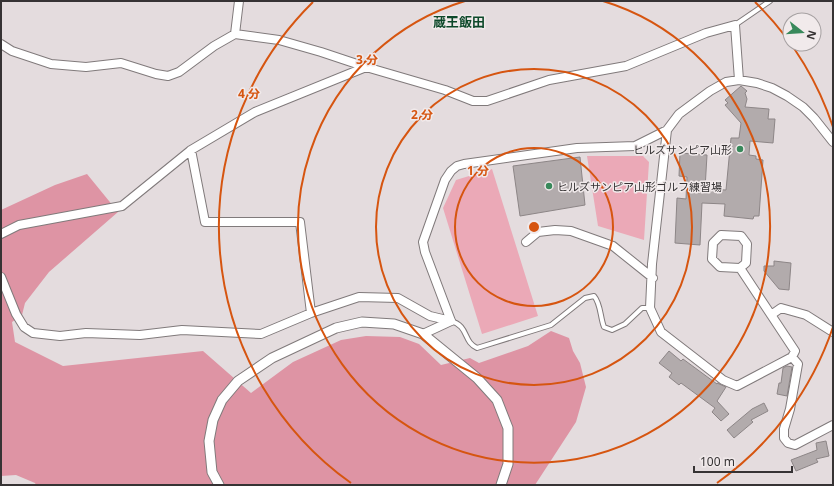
<svg xmlns="http://www.w3.org/2000/svg" width="834" height="486" font-family="'Noto Sans','Noto Sans JP',sans-serif">
<style>
.green{fill:#eba9b7}
.forest{fill:#de94a4}
.building{fill:#b2abac;stroke:#8d8687}
.lines{fill:none;stroke-linecap:round;stroke-linejoin:round}
.service-casing{stroke:#807a7b;stroke-width:6}
.minor-casing{stroke:#807a7b;stroke-width:10}
.tertiary-casing{stroke:#807a7b;stroke-width:11}
.service{stroke:#fff;stroke-width:4}
.minor{stroke:#fff;stroke-width:8}
.tertiary{stroke:#fff;stroke-width:9}
.ring{fill:none;stroke:#d65510;stroke-width:2}
.poi-dot{fill:#38895b;stroke:#f1eaeb;stroke-width:1.5}
.labels{text-anchor:middle;dominant-baseline:central;stroke-width:3;stroke-linejoin:round;paint-order:stroke}
.poi-label{font-size:11px;fill:#363334;stroke:#f1eaeb;text-anchor:end}
.quarter-label{font-size:13px;font-weight:bold;fill:#0d492a;stroke:#f1eaeb}
.centre{fill:#d65510;stroke:#f1eaeb;stroke-width:2}
.ring-label{font-size:12px;text-anchor:middle;font-weight:bold;fill:#d65510;stroke:#f1eaeb;stroke-width:3;stroke-linejoin:round;paint-order:stroke}
</style>
<rect width="100%" height="100%" fill="#e4dcde"/>
<path class="green" d="M587,156H643L649,162L644,240L598,226Z
M492,169L538,316L482,334L443,208L456,180Z"/>
<path class="forest" d="M87,174L118,212L49,272L25,303L22,315L12,322L15,342L63,366L203,351L251,393L293,362L341,340L366,336L400,337L419,344L441,365L470,358L479,363L528,346L551,331L569,338L573,351L580,363L586,387L576,422L535,485H36L35,483L16,475L1,476V210L55,185Z"/>
<path class="building" d="M741,86L747,91L745,93L747,99L745,107L769,109L768,119H775L773,143L750,141L749,155L756,156V159L763,160L759,216H754L753,219L724,216L725,204L702,203L700,245L675,243L677,198L686,199L687,177L679,176L680,153L707,155L705,189L726,190L731,138H739L741,123L725,105L728,103L725,100Z
M580,157L585,205L520,216L513,166Z
M774,261L791,263L789,290L779,289L764,271V266H774Z
M669,351L681,361L683,359L717,384V383L726,387L717,401L729,414L721,421L712,412L715,408L681,383L679,385L669,377L672,373L659,363Z
M787,366L792,367L787,396L777,394L779,383H781L783,368Z
M764,403L768,411L751,420L753,422L734,438L727,430L752,409Z
M826,441L829,456L816,459L818,462L796,471L791,460L817,450L816,443Z"/>
<g class="lines">
<g class="service-casing">
<path id="service" d="M735,25L770,1
M451,321C469,326 463,342 477,348L551,325L585,298L594,296C601,304 600,317 604,327L612,330L625,324L642,308H650"/>
</g>
<g class="minor-casing">
<path id="minor" d="M235,34L239,1
M1,44L12,51L51,64L86,67L121,63L156,74L168,76L179,72L214,46L235,34L279,40L321,52L366,67L445,90L473,101H487L549,80L626,66L706,33L735,25L739,80
M667,130L652,264L650,308L661,332L723,380L737,386L792,357L795,351L740,268
M191,150L205,222H300L311,313
M1,234L19,225L122,206L191,150L255,112L366,67
M721,235L741,236L747,244L746,263L740,268L720,267L712,259L713,243Z
M526,242L538,232L555,230L571,231L613,246L653,278
M1,277L16,314L24,327L33,333L60,336L86,333L140,335L182,330L261,334L311,313L359,297L398,298L430,316L451,321
M771,315L781,308L806,315L833,332
M451,321L425,252L423,242L445,180L451,171L457,166L464,164L577,148L635,146L667,130L679,114L710,91L726,82L739,80L757,83L772,88L787,96L803,107L814,118L833,142
M423,334L451,321
M792,357L798,364L790,409L784,429V438L788,443L795,445L833,425"/>
</g>
<g class="tertiary-casing">
<path id="tertiary" d="M219,485L212,472L209,441L213,420L222,400L238,381L272,358L336,328L362,322L394,324L423,334L477,378L497,400L508,428V464L501,485"/>
</g>
<use href="#service" class="service"/>
<use href="#minor" class="minor"/>
<use href="#tertiary" class="tertiary"/>
</g>
<g class="ring">
<circle cx="534" cy="227" r="79"/>
<circle cx="534" cy="227" r="158"/>
<path d="M603 1A236 236 0 1 1 465 1"/>
<path d="M833 327A315 315 0 0 1 717 483M351 483A315 315 0 0 1 313 2M755 2A315 315 0 0 1 833 127"/>
</g>
<g class="poi-dot">
<circle cx="740" cy="149" r="4"/>
<circle cx="549" cy="186" r="4"/>
</g>
<g class="labels">
<g class="poi-label">
<text x="732" y="149">ヒルズサンピア山形</text>
<text x="557" y="186" text-anchor="start">ヒルズサンピア山形ゴルフ練習場</text>
</g>
<g class="quarter-label">
<text x="459" y="22">蔵王飯田</text>
</g>
</g>
<circle cx="534" cy="227" r="6" class="centre"/>
<g class="ring-label">
<text x="367" y="64">3 分</text>
<text x="249" y="98">4 分</text>
<text x="422" y="119">2 分</text>
<text x="478" y="175">1 分</text>
</g>
<rect width="834" height="486" fill="none" stroke="#363334" stroke-width="4"/>
<g transform="translate(802 32) rotate(107)"><circle r="19" fill="#f1eaeb" stroke="#a6a1a2"/>
<path d="M0-3L7 15L0 10L-7 15Z" fill="#38895b"/>
<text y="-6" font-size="11" font-weight="bold" text-anchor="middle" fill="#363334">N</text>
</g>
<path d="M694 466v6h98v-6" fill="none" stroke="#363334" stroke-width="2"/>
<text x="700" y="466" font-size="12" fill="#363334" stroke="#f1eaeb" stroke-width="3" paint-order="stroke">100 m</text>
</svg>
